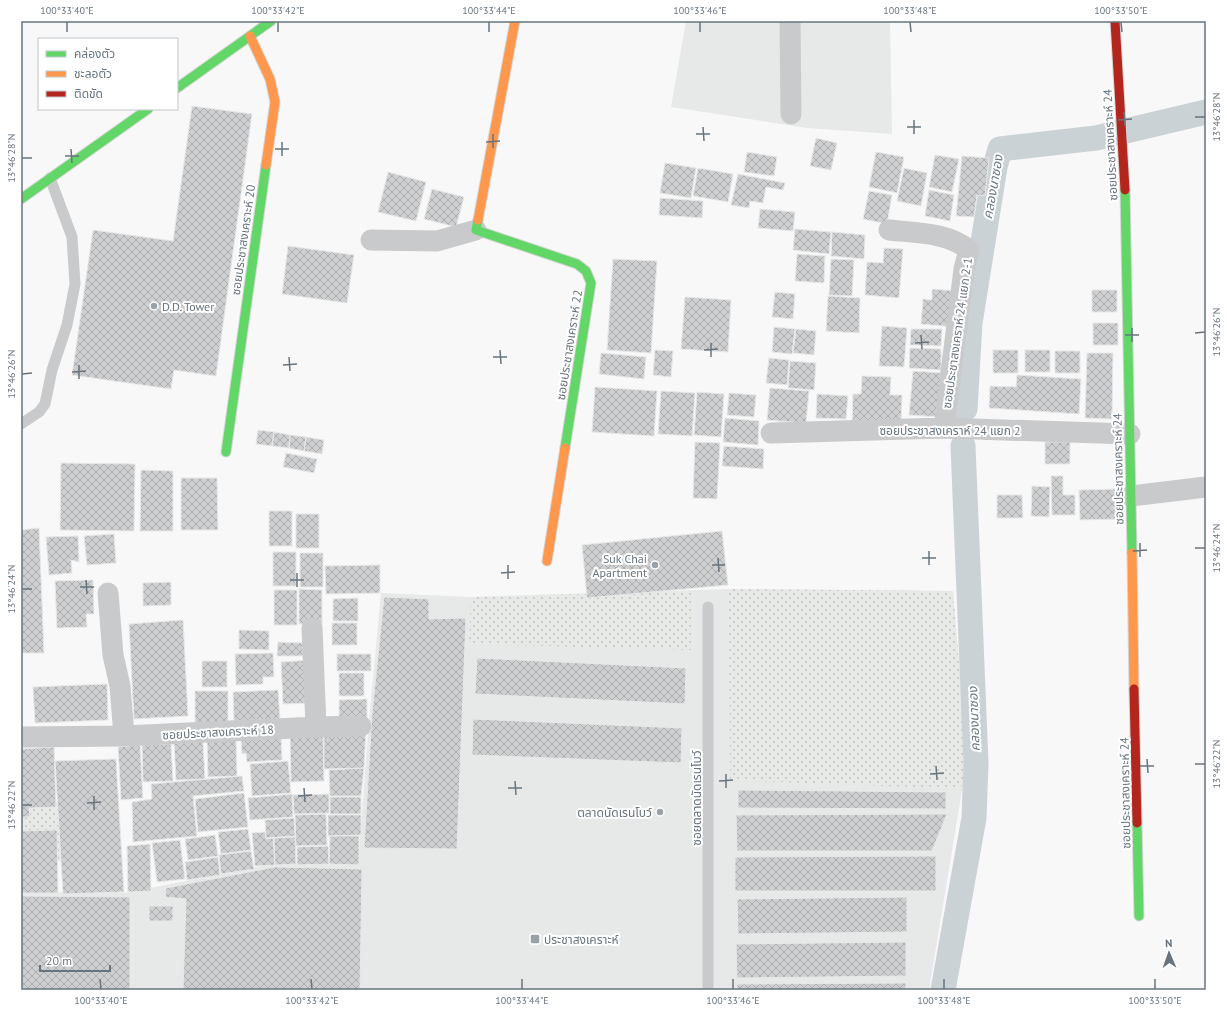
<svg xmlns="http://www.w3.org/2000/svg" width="1227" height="1011" font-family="'PT Sans','Noto Sans Thai',sans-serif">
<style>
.built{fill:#e7e8e8}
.grass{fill:url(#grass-dots)}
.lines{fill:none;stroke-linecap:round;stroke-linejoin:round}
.canal{stroke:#cbd2d5;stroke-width:25}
.building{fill:url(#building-cross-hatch);stroke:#e8e8e8}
.fast-casing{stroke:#d4d5d5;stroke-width:11}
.slow-casing{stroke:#d4d5d5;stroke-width:11}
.jam-casing{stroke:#d4d5d5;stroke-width:11}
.lane{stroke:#c9cacc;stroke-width:11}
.street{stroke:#c9cacc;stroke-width:21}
.fast{stroke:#63d668;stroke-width:9}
.slow{stroke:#ff974d;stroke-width:9}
.jam{stroke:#b3261e;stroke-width:9}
.ticks{fill:none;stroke:#67747e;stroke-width:1.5}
.poi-dot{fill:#9aa2a9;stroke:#fff;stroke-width:1.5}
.labels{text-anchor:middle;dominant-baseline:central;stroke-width:4;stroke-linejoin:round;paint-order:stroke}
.street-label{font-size:12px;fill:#67747e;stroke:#fff}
.poi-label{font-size:12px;fill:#67747e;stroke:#fff;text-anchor:start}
.water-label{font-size:13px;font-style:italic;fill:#68787f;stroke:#fff}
.neatline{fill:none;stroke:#67747e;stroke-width:1.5}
.ticks-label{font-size:10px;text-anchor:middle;fill:#67747e}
</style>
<defs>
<pattern id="grass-dots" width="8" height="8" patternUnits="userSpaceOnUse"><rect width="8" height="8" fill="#e7e9e6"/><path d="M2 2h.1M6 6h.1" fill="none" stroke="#bfc1c0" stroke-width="1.8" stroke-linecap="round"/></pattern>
<pattern id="building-cross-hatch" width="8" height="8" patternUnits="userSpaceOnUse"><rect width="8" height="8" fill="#cecfd0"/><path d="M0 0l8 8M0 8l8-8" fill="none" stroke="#abadae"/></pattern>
</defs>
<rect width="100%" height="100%" fill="#f8f8f8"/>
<path class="built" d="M686,21H890L892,134L807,128L671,107Z
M729,589L953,591L967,760L929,990H21V892L124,893L274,864L358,865L369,721L381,593L471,597Z"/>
<path class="grass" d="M729,589L953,591L967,760L961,789L730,780Z
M693,591L692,650L469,644L471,597Z
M67,801L69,861L21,862V802Z"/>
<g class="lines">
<path class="canal" d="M965,409L970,323L995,167L1000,149L1096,138L1206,112
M943,990L974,818L976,763L963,446"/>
</g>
<path class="building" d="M192,106L252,114L216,376L174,370L171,389L72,375L93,230L173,241Z
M816,138L837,143L831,170L810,166Z
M747,152L777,157L774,176L744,172Z
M876,152L904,157L897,193L869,187Z
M935,155L959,159L952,192L929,187Z
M962,156L989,158L985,196L977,195L974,217L956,216Z
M665,163L696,168L691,198L660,193Z
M698,168L733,174L728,202L693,196Z
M904,168L927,173L921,206L897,201Z
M388,172L426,182L416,221L378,212Z
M738,174L785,183L783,190L766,187L763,203L750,201L749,208L731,205Z
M432,189L464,197L456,227L424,219Z
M929,190L954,195L950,221L925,216Z
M869,191L892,195L887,224L863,219Z
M660,198L703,201L702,218L659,215Z
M760,209L795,212L793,231L758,228Z
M795,229L831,232L829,254L793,250Z
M832,232L865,235L864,259L831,256Z
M288,246L354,255L347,303L282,294Z
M884,248L903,249L899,298L865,295L867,262L883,263Z
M797,254L825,256L824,283L795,281Z
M613,259L657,261L651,353L607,350Z
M831,259L854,260L852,296L829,295Z
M932,289L957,291L954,327L921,324L923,299L932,300Z
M1092,290H1117V312H1092Z
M775,292L795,294L793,319L772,317Z
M828,296L860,298L859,333L826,331Z
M685,297L731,300L728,352L681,349Z
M1093,323H1118V345H1093Z
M882,326L907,328L904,367L879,366Z
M774,327L795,329L792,354L772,352Z
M796,329L816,331L814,355L793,353Z
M911,329H942L941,346L910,345Z
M910,348L941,349V370L909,368Z
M655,350L673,351L671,377L653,375Z
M993,350H1018V373H993Z
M1025,350H1050V372H1025Z
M1055,351H1080V373H1055Z
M601,353L646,357L644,379L599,374Z
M1087,353H1113L1112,419L1085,418Z
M769,358L789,360L787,385L766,383Z
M790,361L816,363L814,390L788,388Z
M913,371L944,373L941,417L909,415Z
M1017,375L1081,379L1079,414L989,408L990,386L1016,387Z
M862,376L891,377L890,395H902L901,423L852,422L853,394H861Z
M595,387L657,391L654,436L592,432Z
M770,388L809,391L806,423L767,420Z
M661,391L695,393L692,436L658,434Z
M697,392L724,394L721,437L694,435Z
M729,393L756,395L754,417L727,415Z
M817,394L848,396L846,419L816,418Z
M725,418L759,421L758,445L723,442Z
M258,430L274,432L272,446L256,444Z
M274,432L290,435L289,448L272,446Z
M290,435L306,437L304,451L289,448Z
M306,437L324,440L322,454L304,451Z
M695,442L720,443L717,499L693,498Z
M1045,442H1070V464H1045Z
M724,446L764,449L763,469L722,466Z
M286,453L317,459L314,473L283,467Z
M61,463L135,464L134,531L60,530Z
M141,470L173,471V531H140Z
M1051,476H1063V495H1075V515H1052Z
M181,478H217L218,530H181Z
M1032,486L1050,487L1049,517L1031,516Z
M1118,489L1119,519L1080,520L1079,490Z
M997,495H1022L1023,518H997Z
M269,511H292V546H269Z
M296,514H319V548H296Z
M39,528L44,653H21V530Z
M722,531L728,585L587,598L582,545Z
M114,534L116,563L87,565L84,536Z
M78,536L79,562L71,560L72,573L49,575L46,537Z
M273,552H296V586H273Z
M300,553H323V587H300Z
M380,565V593L326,594L325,566Z
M93,580L94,614H86L87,627L57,628L55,581Z
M171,582V605L143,606V583Z
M299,589L322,590V624H299Z
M274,590H297V625H274Z
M384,597L429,599V619L466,618L457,849L364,848L372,714Z
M358,598V621H333V599Z
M183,620L188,716L134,719L129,624Z
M332,623H357V645H332Z
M239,630L269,631V650L239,649Z
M278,642L303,643V656H277Z
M273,653L274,677H263V684L236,685L235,654Z
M337,654H371V671H337Z
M477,658L686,668L685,704L475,694Z
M310,660L312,703L283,704L281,662Z
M202,661H227V687H202Z
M339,673H364V696H339Z
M107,684L108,720L35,723L33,687Z
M278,690L280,719L234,721L233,692Z
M195,691H228V722L195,723Z
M367,699V720L339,721V700Z
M473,719L682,728L681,763L472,755Z
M366,729L364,768L324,769V732Z
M323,732L324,781L291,782L290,733Z
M281,736L282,760L247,762L246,753L242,754L241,738Z
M236,739L237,776L208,777L207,740Z
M203,742L205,779L176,780L174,743Z
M171,744L173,781L143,782L142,745Z
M140,745L143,798L121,800L118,747Z
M54,747L56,807L29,808L30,817H21V749Z
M116,759L124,892L63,894L55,761Z
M288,761L291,793L252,796L250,764Z
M364,768L361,796H330L329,770Z
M242,776L244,791L193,796L197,836L133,842L132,802L152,799L151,784Z
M738,790L946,792V809L738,808Z
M244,793L248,827L198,832L195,799Z
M292,794L293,817L250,820L248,798Z
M329,794V813L294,814L293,795Z
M330,797H361V814H330Z
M326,814L327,845L296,846L295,815Z
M947,814L932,851H737L736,815Z
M328,815H361V835L328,836Z
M294,818L295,836L266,838L265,820Z
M248,829L251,850L221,854L218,832Z
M57,830L58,893H21L22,831Z
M265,832L266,839L273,838L275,865L255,866L252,833Z
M215,835L218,856L188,860L185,839Z
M330,836H359V865L329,864Z
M295,837L296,864L275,865L274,838Z
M180,840L185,879L157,882L152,843Z
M150,844L151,891L128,892L127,846Z
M328,846L329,864L297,865V847Z
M251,851L254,869L221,874L219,855Z
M936,856V891H735V857Z
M218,857L220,875L187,880L185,862Z
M275,867L362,869L360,990H183L186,899L165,897L166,888Z
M21,896L130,897V990H21Z
M907,897V932L738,934L737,899Z
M149,906H173V921H149Z
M906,942V976L737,978L736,944Z
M906,983V990H737V984Z"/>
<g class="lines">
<g class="fast-casing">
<path id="fast" d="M177,88L271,21
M1125,190L1132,553
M21,199L148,109
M478,220L476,230L577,264L586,271L591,283L565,448
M226,452L266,165
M1137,823L1139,916"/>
</g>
<g class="slow-casing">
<path id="slow" d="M250,36L270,79L275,102L266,165
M478,220L515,21
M1132,553L1134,689
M547,561L565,448"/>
</g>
<g class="jam-casing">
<path id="jam" d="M1115,21L1125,190
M1134,689L1137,823"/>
</g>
<path class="lane" d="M21,424L39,412L45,404L52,370L67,325L75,284L72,237L50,178
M708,607V990"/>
<path class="street" d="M790,21L791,114
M889,230C915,233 948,232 969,250L964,269L944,428
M371,240L437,241L476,230
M771,433L944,428L1130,434
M1131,496L1206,487
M108,593L113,655L120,686L124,736
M316,727L361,726
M21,737L124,736L316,727L312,628"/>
<use href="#fast" class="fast"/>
<use href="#slow" class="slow"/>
<use href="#jam" class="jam"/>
</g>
<path class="ticks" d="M67,22V32M278,22V32M489,22V32M700,22V32M910,22L911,32M1121,22L1122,32M1124,112L1125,126M1195,117H1205M914,120V134M1118,120L1132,119M703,127L704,141M907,127H921M493,134V148M696,134H710M282,142V156M486,142L500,141M71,149L72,163M275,149H289M65,156H79M22,158H32M1132,328V342M1195,333L1205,332M921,335L922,349M1125,335H1139M711,343V357M915,343L929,342M500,350L501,364M704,350L718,349M289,357L290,371M493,357H507M79,365V379M283,365L297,364M72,372L86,371M22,374L32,373M1140,543V557M1195,548H1205M929,551V565M1133,551L1147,550M718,558L719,572M922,558H936M508,565V579M712,565H725M297,573V587M501,573L515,572M86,580L87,594M290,580H304M80,587H94M22,589H32M1147,759L1148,773M1195,764H1205M936,766L937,780M1140,766H1154M726,774V788M930,774L944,773M515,781L516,795M719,781L733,780M304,788L305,802M508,788H522M94,796V810M298,796L312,795M87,803L101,802M22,805H32M100,979L101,989M311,979L312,989M522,979V989M733,979V989M944,979V989M1155,979V989"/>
<g class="poi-dot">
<circle cx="154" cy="306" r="4"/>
<circle cx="655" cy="565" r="4"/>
<circle cx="660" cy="812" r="4"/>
<rect x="530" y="934" width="10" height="10" rx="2"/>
</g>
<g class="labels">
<g class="street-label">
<text transform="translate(1110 145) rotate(-93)">ซอยประชาสงเคราะห์ 24</text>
<text transform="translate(243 240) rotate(-82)">ซอยประชาสงเคราะห์ 20</text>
<text transform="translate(957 333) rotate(-82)">ซอยประชาสงเคราห์ 24 แยก 2-1</text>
<text transform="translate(569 345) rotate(-81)">ซอยประชาสงเคราะห์ 22</text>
<text x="950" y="430">ซอยประชาสงเคราห์ 24 แยก 2</text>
<text transform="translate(1118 469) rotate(-91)">ซอยประชาสงเคราะห์ 24</text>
<text transform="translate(218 732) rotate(-3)">ซอยประชาสงเคราะห์ 18</text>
<text transform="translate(1125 793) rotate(-91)">ซอยประชาสงเคราะห์ 24</text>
<text transform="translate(696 798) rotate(-90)">ซอยตลาดนัดเรนโบว์</text>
</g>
<g class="poi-label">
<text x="162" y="306">D.D. Tower</text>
<text x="647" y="558" text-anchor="end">Suk Chai<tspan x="647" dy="14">Apartment</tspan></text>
<text x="652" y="812" text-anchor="end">ตลาดนัดเรนโบว์</text>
<text x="544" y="939">ประชาสงเคราะห์</text>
</g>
<g class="water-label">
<text transform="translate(993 187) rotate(-80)">คลองนาซอง</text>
<text transform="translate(974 719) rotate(-92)">คลองนาซอง</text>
</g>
</g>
<rect width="1227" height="1011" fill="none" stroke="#ffffff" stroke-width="44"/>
<rect x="38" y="38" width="140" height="72" fill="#ffffff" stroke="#c2c7cb"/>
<rect x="46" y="51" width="20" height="6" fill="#63d668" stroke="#c2c7cb"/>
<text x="74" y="58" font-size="12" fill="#67747e">คล่องตัว</text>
<rect x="46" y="71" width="20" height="6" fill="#ff974d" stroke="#c2c7cb"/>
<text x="74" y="78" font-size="12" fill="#67747e">ชะลอตัว</text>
<rect x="46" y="91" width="20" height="6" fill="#b3261e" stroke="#c2c7cb"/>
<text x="74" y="98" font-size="12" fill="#67747e">ติดขัด</text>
<g transform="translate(1169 953) rotate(358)" stroke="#ffffff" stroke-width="3" paint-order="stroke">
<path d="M0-3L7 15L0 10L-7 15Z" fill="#67747e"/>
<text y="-6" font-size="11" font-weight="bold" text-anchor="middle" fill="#67747e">N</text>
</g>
<path d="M40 965v6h70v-6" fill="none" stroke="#67747e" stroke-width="2"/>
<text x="46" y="965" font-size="12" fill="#67747e" stroke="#ffffff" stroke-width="3" paint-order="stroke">20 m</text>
<rect x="22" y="22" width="1183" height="967" class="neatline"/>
<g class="ticks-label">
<text x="67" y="14">100°33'40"E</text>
<text x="278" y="14">100°33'42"E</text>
<text x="489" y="14">100°33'44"E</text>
<text x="700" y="14">100°33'46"E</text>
<text x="910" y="14">100°33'48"E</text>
<text x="1121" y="14">100°33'50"E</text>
<text transform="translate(1216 117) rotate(-90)" y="4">13°46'28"N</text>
<text transform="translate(11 158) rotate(-90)" y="4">13°46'28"N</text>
<text transform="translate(1216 332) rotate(-90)" y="4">13°46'26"N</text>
<text transform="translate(11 374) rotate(-90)" y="4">13°46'26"N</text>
<text transform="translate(1216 548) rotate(-90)" y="4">13°46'24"N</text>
<text transform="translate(11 589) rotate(-90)" y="4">13°46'24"N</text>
<text transform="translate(1216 764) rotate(-90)" y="4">13°46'22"N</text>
<text transform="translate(11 805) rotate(-90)" y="4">13°46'22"N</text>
<text x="101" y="1004">100°33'40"E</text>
<text x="312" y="1004">100°33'42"E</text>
<text x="522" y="1004">100°33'44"E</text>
<text x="733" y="1004">100°33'46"E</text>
<text x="944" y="1004">100°33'48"E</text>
<text x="1155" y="1004">100°33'50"E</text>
</g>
</svg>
